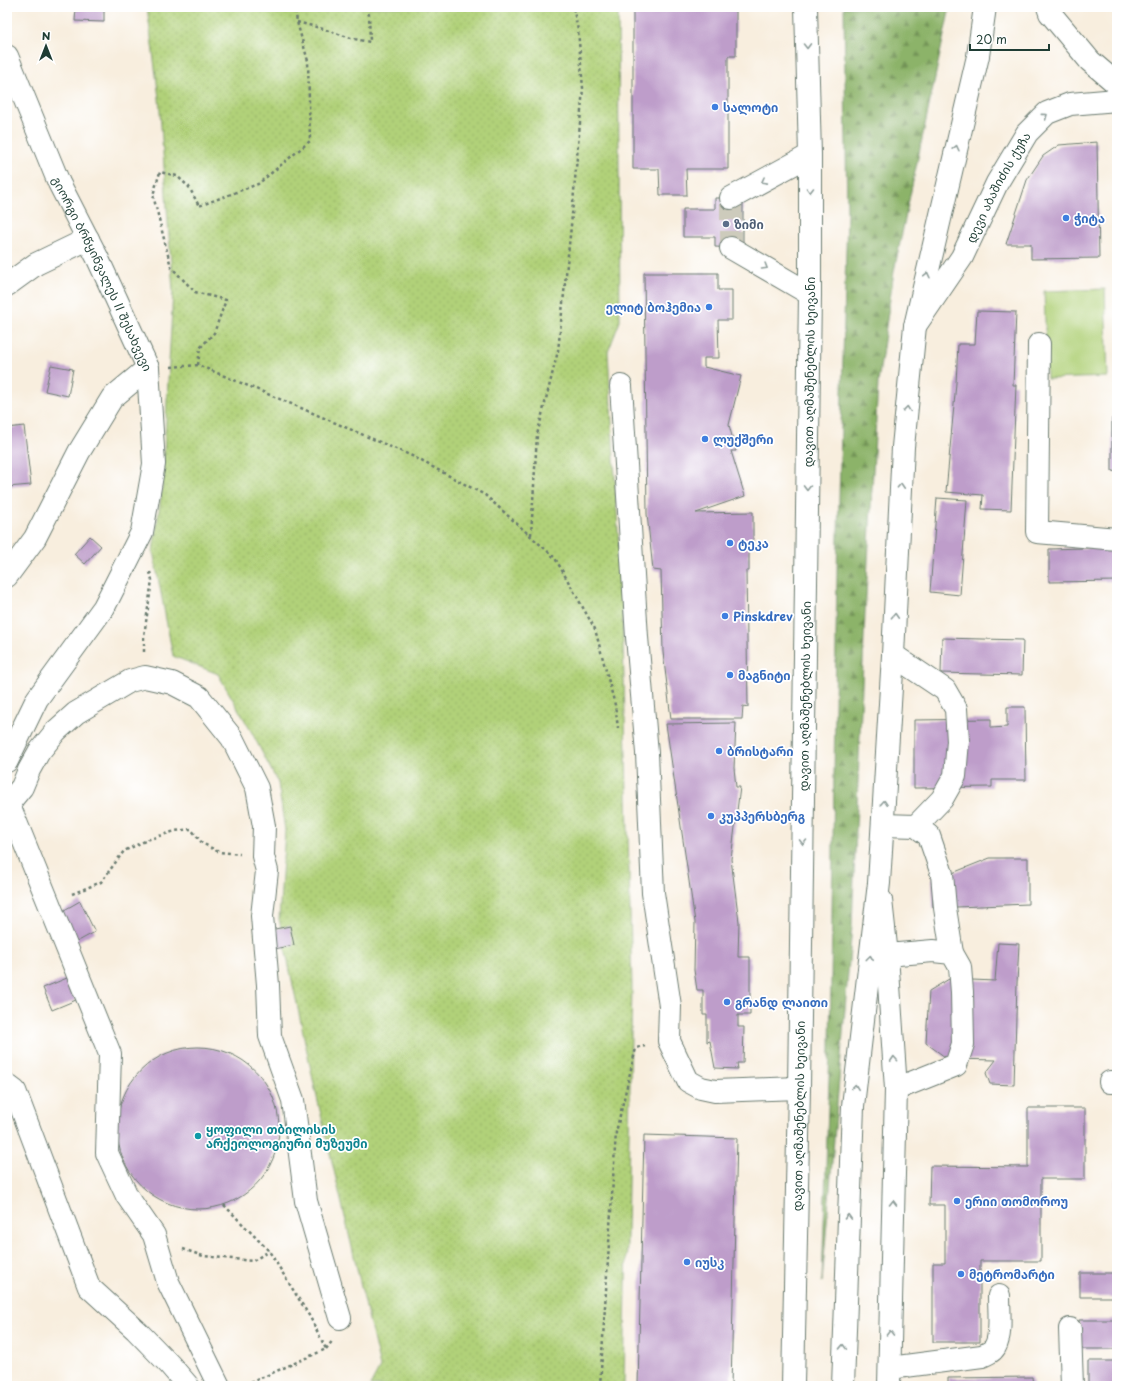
<svg xmlns="http://www.w3.org/2000/svg" width="1124" height="1393" font-family="'Playpen Sans','Noto Sans Georgian',sans-serif">
<style>
.grass{fill:url(#grass-dots);stroke:#688756}
.forest{fill:url(#forest-firs);stroke:#56784e}
.garden{fill:#b1d179;stroke:#688756}
.building{fill:#be9dca}
.lines{fill:none;stroke-linecap:round;stroke-linejoin:round}
.minor-tunnel{stroke:#cdcbbc;stroke-width:22;stroke-dasharray:22 11;stroke-linecap:butt}
.minor-casing{stroke:#6b7b70;stroke-width:24}
.major-casing{stroke:#6b7b70;stroke-width:24}
.highway-casing{stroke:#6b7b70;stroke-width:24}
.path{stroke:#6b7b70;stroke-width:2.5;stroke-dasharray:3 3;stroke-linecap:butt}
.minor{stroke:#fff;stroke-width:22}
.major{stroke:#fff;stroke-width:22}
.highway{stroke:#fff;stroke-width:22}
.oneway{stroke:#8f9e9a}
.shop-dot{fill:#3f7fe0;stroke:#fff;stroke-width:1.5}
.service-dot{fill:#5c6f8a;stroke:#fff;stroke-width:1.5}
.culture-dot{fill:#0f9aa8;stroke:#fff;stroke-width:1.5}
.labels{text-anchor:middle;dominant-baseline:central;stroke-width:3.5;stroke-linejoin:round;paint-order:stroke}
.shop-label{font-size:12px;font-weight:bold;fill:#366cbe;stroke:#fff;text-anchor:start}
.street-label{font-size:12px;fill:#1f3d34;stroke:#fff}
.service-label{font-size:12px;font-weight:bold;fill:#4e5e75;stroke:#fff;text-anchor:start}
.culture-label{font-size:12px;font-weight:bold;fill:#0d838f;stroke:#fff;text-anchor:start}
</style>
<defs>
<pattern id="grass-dots" width="8" height="8" patternUnits="userSpaceOnUse"><rect width="8" height="8" fill="#b1d179"/><path d="M2 2h.1M6 6h.1" fill="none" stroke="#98b469" stroke-width="1.8" stroke-linecap="round"/></pattern>
<pattern id="forest-firs" width="22" height="20" patternUnits="userSpaceOnUse"><rect width="22" height="20" fill="#8cb369"/><path d="M5 1l3.5 6h-7zM16 11l3.5 6h-7z" fill="#729357"/></pattern>
</defs>
<rect width="100%" height="100%" fill="#fff"/>
<filter id="ink" filterUnits="userSpaceOnUse"><feTurbulence type="fractalNoise" baseFrequency=".025" numOctaves="2"/><feDisplacementMap in="SourceGraphic" scale="8" xChannelSelector="R" yChannelSelector="G"/><feConvolveMatrix kernelMatrix="1 2 1 2 8 2 1 2 1" color-interpolation-filters="sRGB"/></filter>
<filter id="wash" filterUnits="userSpaceOnUse"><feTurbulence type="fractalNoise" baseFrequency=".012" numOctaves="4" result="noise"/><feDisplacementMap in="SourceGraphic" scale="16" xChannelSelector="R" yChannelSelector="G"/><feGaussianBlur stdDeviation="0.9" result="paint"/><feColorMatrix in="noise" values="0 0 0 0 0 0 0 0 0 0 0 0 0 0 0 0 0 1.4 0 .05"/><feComposite in="paint" operator="in"/></filter>
<g filter="url(#wash)">
<rect width="100%" height="100%" fill="#f8eede"/>
<path class="grass" d="M147,7H618L620,321L608,352L622,603L632,986L624,1386H370L380,1367L315,1089L279,919L285,830L278,783L251,731L218,674L173,656L153,551L162,490L173,291L159,98Z"/>
<path class="forest" d="M844,7H950L894,271L878,383L865,614L852,926L822,1282L830,1048L837,569L847,216Z"/>
<path class="garden" d="M1105,289L1108,377L1047,379L1044,291Z"/>
<g id="blocks">
<path class="building" d="M76,7H104V22L75,21Z
M633,7H736V56H728V169H686L687,195H660L659,169H633Z
M1097,142L1099,258L1031,259V244H1006L1027,180L1043,156L1059,145Z
M715,198H743V248L715,247V237H683V209H715Z
M644,273H718V290H732V320H718L719,358H704V367L741,376L729,425L736,451H731L745,496L696,513L753,512V541H749V571H746L748,707L743,706L742,719H671L663,652L661,571L653,570L647,514Z
M977,311L1016,312L1013,385H1016L1011,510L982,509L983,495L946,492L956,383L958,344H975Z
M51,365L73,369L68,396L45,391Z
M1112,418H1117V472L1112,471Z
M24,426L31,485L7,487V428Z
M937,498L967,500L960,595L930,592Z
M90,536L101,546L85,564L74,554Z
M1117,547V581L1049,582V549Z
M942,638L1023,640L1022,675L941,673Z
M1007,707H1025L1026,780H992V787L914,788V720L991,719V728L1007,727Z
M736,723L734,768L736,787H740L731,859L739,922L738,957H750V1015H738V1027H744L743,1063H737L738,1069L715,1068L710,1041L707,1042V1015H703V990H697L694,970L695,922L666,724Z
M990,858H1028V904L933,908L932,875L950,874Z
M80,901L95,932L73,944L59,913Z
M290,926L294,945L274,949L270,930Z
M998,943L1019,944L1017,983L1014,1085L990,1084L986,1073L996,1060L953,1059L945,1057L926,1043L929,991L949,979L995,981Z
M67,978L76,1000L52,1010L43,988Z
M117 1128a81 81 0 1 1 162 0a81 81 0 1 1-162 0Z
M1028,1108H1085V1179H1041V1261H980V1342H933V1263H945V1205H929L930,1166L1028,1167Z
M644,1135L737,1138L731,1386H638Z
M1115,1180H1117V1234H1115Z
M1080,1273H1117V1355H1116V1349H1079V1320H1116L1115,1297H1080Z
M1088,1361H1117V1386H1088Z
M1032,1377L1033,1386H948V1378Z"/>
</g>
</g>
<g filter="url(#ink)">
<use href="#blocks" fill-opacity="0" stroke="#6b7b70" stroke-width="1"/>
<g class="lines">
<path class="minor-tunnel" d="M731,198V248"/>
<g class="minor-casing">
<g id="minor">
<path d="M1048,7L1050,13L1090,61L1117,84"/>
<path id="s1" d="M7,56L59,183L97,257L148,368L154,464L142,532L104,607L37,699L7,761"/>
<path d="M731,198L810,155"/>
<path d="M731,248L810,294"/>
<path d="M7,285L36,264L88,239"/>
<path id="s2" d="M915,326L962,257L997,183L1027,133L1047,113L1070,104L1117,100"/>
<path d="M1039,344L1037,532L1117,539"/>
<path d="M621,386L637,637L647,753L653,893L670,1006L669,1041L688,1081L701,1088L715,1091L799,1088"/>
<path d="M7,576L35,538L79,452L112,398L148,368"/>
<path d="M893,655L945,690L956,709L958,741L955,776L942,799L916,826"/>
<path d="M7,800L110,1054L107,1153L127,1196L154,1235L168,1282L219,1386"/>
<path d="M8,804L22,787L29,770L39,752L56,731L76,713L130,681L145,677L172,683L199,697L232,738L257,788L264,826L263,856L267,871L262,916L268,985L270,1036L293,1100L306,1201L340,1318"/>
<path d="M883,825L916,826L929,836L942,874L945,908L952,953"/>
<path d="M887,955L933,951L952,953L960,967L962,992L963,1044L956,1065L896,1089"/>
<path d="M1110,1082H1117"/>
<path d="M7,1085L15,1091L89,1287L136,1330L170,1365L188,1386"/>
<path d="M1070,1329L1072,1386"/>
<path d="M890,1368L982,1356C987,1354 992,1352 995,1347C1002,1335 999,1310 999,1296"/>
</g>
</g>
<g class="major-casing">
<path id="major" d="M881,900L887,955L896,1089L889,1386"/>
</g>
<g class="highway-casing">
<g id="highway">
<path id="s3" d="M793,1386L799,1088L810,294V155L806,7"/>
<path d="M843,1386L853,1106L879,883L893,655L903,447L915,326L978,56L985,7"/>
</g>
</g>
<path class="path" d="M297,22L320,28L354,39L370,42L369,15L366,7
M198,365L200,348L214,333L226,300L195,292L171,267L153,195L160,172L177,176L189,187L199,206L258,184L310,141L308,61L297,22L295,7
M171,367L198,365L294,405L412,456L485,495L555,558L595,629L615,705L618,728
M531,535L537,435L558,351L571,226L583,88L578,30L573,7
M144,652V636L152,580L150,572
M72,894L101,882L124,851L147,840L175,831L191,829L202,843L219,852L240,854
M224,1205L269,1251L310,1317L326,1349L243,1386
M183,1249L203,1256L253,1261L269,1251
M326,1349L333,1340
M600,1386L616,1132L636,1048L645,1046"/>
<use href="#minor" class="minor"/>
<use href="#major" class="major"/>
<use href="#highway" class="highway"/>
</g>
<defs><path id="oneway-chevron" d="M-2-3.5L2.5 0L-2 3.5" fill="none" stroke-width="1.6" stroke-linecap="round" stroke-linejoin="round"/></defs>
<g class="oneway">
<use href="#oneway-chevron" transform="translate(807 46) rotate(89)"/>
<use href="#oneway-chevron" transform="translate(1045 116) rotate(-37)"/>
<use href="#oneway-chevron" transform="translate(956 148) rotate(-77)"/>
<use href="#oneway-chevron" transform="translate(764 181) rotate(152)"/>
<use href="#oneway-chevron" transform="translate(810 190) rotate(90)"/>
<use href="#oneway-chevron" transform="translate(765 267) rotate(31)"/>
<use href="#oneway-chevron" transform="translate(927 275) rotate(-77)"/>
<use href="#oneway-chevron" transform="translate(907 409) rotate(-84)"/>
<use href="#oneway-chevron" transform="translate(901 486) rotate(-87)"/>
<use href="#oneway-chevron" transform="translate(807 488) rotate(91)"/>
<use href="#oneway-chevron" transform="translate(895 616) rotate(-87)"/>
<use href="#oneway-chevron" transform="translate(884 803) rotate(-86)"/>
<use href="#oneway-chevron" transform="translate(803 842) rotate(91)"/>
<use href="#oneway-chevron" transform="translate(870 958) rotate(-83)"/>
<use href="#oneway-chevron" transform="translate(894 1059) rotate(-94)"/>
<use href="#oneway-chevron" transform="translate(855 1087) rotate(-83)"/>
<use href="#oneway-chevron" transform="translate(893 1203) rotate(-89)"/>
<use href="#oneway-chevron" transform="translate(848 1217) rotate(-88)"/>
<use href="#oneway-chevron" transform="translate(890 1333) rotate(-89)"/>
<use href="#oneway-chevron" transform="translate(843 1347) rotate(-88)"/>
</g>
</g>
<g class="shop-dot">
<circle cx="715" cy="107" r="4"/>
<circle cx="1066" cy="218" r="4"/>
<circle cx="709" cy="307" r="4"/>
<circle cx="705" cy="439" r="4"/>
<circle cx="730" cy="543" r="4"/>
<circle cx="725" cy="616" r="4"/>
<circle cx="730" cy="675" r="4"/>
<circle cx="719" cy="751" r="4"/>
<circle cx="711" cy="816" r="4"/>
<circle cx="727" cy="1002" r="4"/>
<circle cx="957" cy="1201" r="4"/>
<circle cx="687" cy="1262" r="4"/>
<circle cx="961" cy="1274" r="4"/>
</g>
<circle class="service-dot" cx="726" cy="224" r="4"/>
<circle class="culture-dot" cx="198" cy="1136" r="4"/>
<g class="labels">
<g class="shop-label">
<text x="723" y="107">სალოტი</text>
<text x="1074" y="218">ჭიტა</text>
<text x="701" y="307" text-anchor="end">ელიტ ბოჰემია</text>
<text x="713" y="439">ლუქშერი</text>
<text x="738" y="543">ტეკა</text>
<text x="733" y="616">Pinskdrev</text>
<text x="738" y="675">მაგნიტი</text>
<text x="727" y="751">ბრისტარი</text>
<text x="719" y="816">კუპპერსბერგ</text>
<text x="735" y="1002">გრანდ ლაითი</text>
<text x="965" y="1201">ერიი თომოროუ</text>
<text x="695" y="1262">იუსკ</text>
<text x="969" y="1274">მეტრომარტი</text>
</g>
<g class="street-label">
<text stroke="none"><textPath href="#s2" startOffset="162">დევი აბაშიძის ქუჩა</textPath></text>
<text stroke="none"><textPath href="#s1" startOffset="238">გიორგი ბრწყინვალეს II შესახვევი</textPath></text>
<text stroke="none"><textPath href="#s3" startOffset="1014">დავით აღმაშენებლის ხეივანი</textPath></text>
<text stroke="none"><textPath href="#s3" startOffset="690">დავით აღმაშენებლის ხეივანი</textPath></text>
<text stroke="none"><textPath href="#s3" startOffset="270">დავით აღმაშენებლის ხეივანი</textPath></text>
</g>
<g class="service-label">
<text x="734" y="224">ზიმი</text>
</g>
<g class="culture-label">
<text x="206" y="1129">ყოფილი თბილისის<tspan x="206" dy="14">არქეოლოგიური მუზეუმი</tspan></text>
</g>
</g>
<rect width="1124" height="1393" fill="none" stroke="#fff" stroke-width="24"/>
<g transform="translate(46 46)" stroke="#ffffff" stroke-width="3" paint-order="stroke">
<path d="M0-3L7 15L0 10L-7 15Z" fill="#1f3d34"/>
<text y="-6" font-size="11" font-weight="bold" text-anchor="middle" fill="#1f3d34">N</text>
</g>
<path d="M970 44v6h79v-6" fill="none" stroke="#1f3d34" stroke-width="2"/>
<text x="976" y="44" font-size="12" fill="#1f3d34" stroke="#ffffff" stroke-width="3" paint-order="stroke">20 m</text>
</svg>
